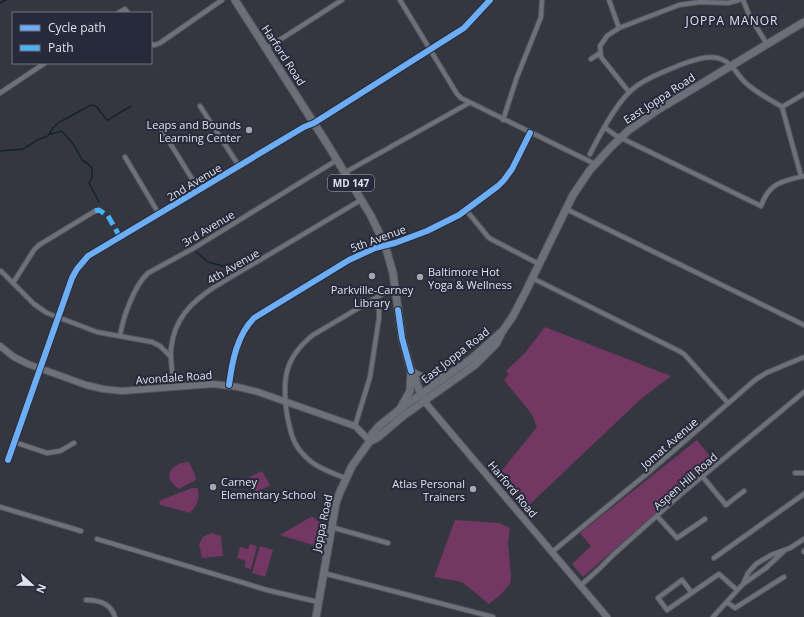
<svg xmlns="http://www.w3.org/2000/svg" width="804" height="617" font-family="'Open Sans',sans-serif">
<style>
.green{fill:#723762}
.lines{fill:none;stroke-linecap:round;stroke-linejoin:round}
.stream{stroke:#132527;stroke-width:1.5}
.street-casing{stroke:#54565e;stroke-width:6}
.secondary-casing{stroke:#54565e;stroke-width:8}
.primary-casing{stroke:#54565e;stroke-width:9}
.street{stroke:#6e7178;stroke-width:4}
.secondary{stroke:#6e7178;stroke-width:6}
.primary{stroke:#6a6f78;stroke-width:7}
.quiet{stroke:#4cb0f7;stroke-width:5;stroke-dasharray:10 5;stroke-linecap:butt}
.cycleway-casing{stroke:#262a3b;stroke-width:8}
.cycleway{stroke:#6dadf4;stroke-width:6}
.poi-dot{fill:#a4a6b0;stroke:#262a3b;stroke-width:1.5}
.labels{text-anchor:middle;dominant-baseline:central;stroke-width:4;stroke-linejoin:round;paint-order:stroke}
.shield{fill:#262a3b;stroke:#a8abb8;stroke-width:1}
.shield-label{font-size:10px;font-weight:bold;fill:#dfe2ed}
.street-label{font-size:11px;fill:#dfe2ed;stroke:#262a3b}
.poi-label{font-size:11px;fill:#dfe2ed;stroke:#262a3b;text-anchor:end}
.neighbourhood-label{font-size:12px;letter-spacing:1px;fill:#dfe2ed;stroke:#262a3b}
</style>
<rect width="100%" height="100%" fill="#353740"/>
<path class="green" d="M545,327L671,376L642,398L529,505L499,474L537,427L531,413L504,380L509,374L506,371L525,353Z
M697,440L712,459L657,512L583,577L572,564L591,546L580,533Z
M189,462L195,475L196,480L179,489C161,477 170,463 189,462Z
M262,471L270,485L256,493L248,478Z
M192,488H196L198,489C200,500 197,505 190,513L161,505L159,503L161,500Z
M313,517L323,525L319,547L280,535L309,518Z
M455,520L499,523L510,528L508,543L511,576L510,584L501,594L489,604L462,582L434,577Z
M211,533L221,536L223,556L202,558L199,544L203,537Z
M250,544L257,546L251,569L244,567L246,561L237,558L240,547L248,549Z
M260,546L273,550L265,577L252,573Z"/>
<g class="lines">
<path class="stream" d="M0,3L6,0
M51,134L62,131L74,145L82,160L87,163L92,168V178L89,183L99,202
M0,151L23,149L37,140L48,136L53,128L58,123L91,105L96,106L106,119L108,120L131,106
M195,251L208,262L223,266L232,264L237,270"/>
<g class="street-casing">
<path id="street" d="M400,0L457,94L461,98L595,164
M609,0L619,28
M743,0L750,17L767,44
M118,13L125,9L128,13
M151,44L155,45L160,43L222,0
M267,48L342,0
M591,59L600,53
M629,92L601,57L600,46L607,36L619,28L679,5L700,2L728,3L739,0
M0,93L45,63
M200,106L239,166
M782,107L804,94
M503,120L517,77L541,17L542,0
M160,127L199,190
M604,127L615,135L761,206C769,183 782,181 804,176
M590,154C601,133 618,98 638,85C651,76 666,71 680,65C691,61 709,54 721,59C734,64 737,76 747,84C757,93 771,100 782,107L801,176
M125,157L159,214
M344,173L469,103
M566,209L804,325
M466,210L489,238L539,264
M1,271L34,304L47,313L97,332L152,342L160,346L171,357
M532,278L679,351L684,354L728,403
M13,283L34,250L39,245L95,211
M120,336C123,317 134,286 148,273L194,248L337,160
M229,385C232,362 237,335 254,318L349,260L375,248L395,243L427,231L459,215L498,186L504,180L512,169L530,133
M174,387C173,375 170,362 171,349C174,319 191,302 216,286L361,200
M355,426L370,377L379,318V310L374,299
M14,442L47,453L60,451L74,443
M8,460L72,278L77,269L88,256L304,127L314,123L464,28L490,0
M795,473H804
M702,476L726,505L744,491
M345,478C330,472 314,467 303,454C292,443 290,429 287,415C282,380 284,358 313,335L384,293L395,290
M0,507L81,531
M657,516L677,538L705,519
M331,527L388,543
M97,539L267,590L318,602
M804,551V552
M552,552L649,472L755,380L766,373L804,357
M714,558L804,494
M323,573L493,617
M743,584L748,573L756,564L771,555L790,548L804,539
M580,586L598,570L613,555L680,495L804,392
M692,593L682,580L658,598L667,610L719,574L737,590
M86,600C99,600 111,603 115,617
M727,602L735,608L784,577
M713,617L743,584L766,568L784,551"/>
</g>
<g class="secondary-casing">
<path id="secondary" d="M0,346L14,357L28,364L86,385L103,389L122,391L213,384L238,387L258,392L355,426L370,441
M424,401L607,617"/>
</g>
<g class="primary-casing">
<path id="primary" d="M235,0L326,142L371,216L385,245L393,273L402,338L411,371L410,391L400,409
M411,371C422,378 430,382 442,377
M413,375L423,399
M370,441L377,438L403,416L475,365L496,344L502,332L513,316L525,293L573,195L590,170L612,146L629,130L656,111L804,22
M316,617L336,503L340,492L352,466L370,441L372,434L379,426L400,409L471,359L500,333"/>
</g>
<use href="#street" class="street"/>
<use href="#secondary" class="secondary"/>
<use href="#primary" class="primary"/>
<path class="quiet" d="M95,211L99,210L108,216L120,237"/>
<g class="cycleway-casing">
<path id="cycleway" d="M398,310L402,338L411,371
M229,385C232,362 237,335 254,318L349,260L375,248L395,243L427,231L459,215L498,186L504,180L512,169L530,133
M8,460L72,278L77,269L88,256L304,127L314,123L464,28L490,0"/>
</g>
<use href="#cycleway" class="cycleway"/>
</g>
<g class="poi-dot">
<circle cx="249" cy="130" r="4"/>
<circle cx="372" cy="276" r="4"/>
<circle cx="420" cy="277" r="4"/>
<circle cx="213" cy="487" r="4"/>
<circle cx="473" cy="489" r="4"/>
</g>
<g class="labels">
<rect class="shield" x="328" y="175" width="46" height="16" rx="3"/>
<g class="shield-label">
<text x="351" y="183">MD 147</text>
</g>
<g class="street-label">
<text transform="translate(284 55) rotate(57)">Harford Road</text>
<text transform="translate(659 98) rotate(-33)">East Joppa Road</text>
<text transform="translate(194 182) rotate(-31)">2nd Avenue</text>
<text transform="translate(208 228) rotate(-31)">3rd Avenue</text>
<text transform="translate(378 238) rotate(-20)">5th Avenue</text>
<text transform="translate(233 266) rotate(-30)">4th Avenue</text>
<text transform="translate(455 355) rotate(-38)">East Joppa Road</text>
<text transform="translate(174 377) rotate(-4)">Avondale Road</text>
<text transform="translate(669 443) rotate(-41)">Jomat Avenue</text>
<text transform="translate(685 481) rotate(-41)">Aspen Hill Road</text>
<text transform="translate(513 489) rotate(50)">Harford Road</text>
<text transform="translate(322 523) rotate(-78)">Joppa Road</text>
</g>
<g class="poi-label">
<text x="241" y="124">Leaps and Bounds<tspan x="241" dy="13">Learning Center</tspan></text>
<text x="428" y="271" text-anchor="start">Baltimore Hot<tspan x="428" dy="13">Yoga &amp; Wellness</tspan></text>
<text x="372" y="289" text-anchor="middle">Parkville-Carney<tspan x="372" dy="13">Library</tspan></text>
<text x="221" y="481" text-anchor="start">Carney<tspan x="221" dy="13">Elementary School</tspan></text>
<text x="465" y="483">Atlas Personal<tspan x="465" dy="13">Trainers</tspan></text>
</g>
<g class="neighbourhood-label">
<text x="732" y="20">JOPPA MANOR</text>
</g>
</g>
<rect x="12" y="12" width="140" height="52" fill="#262a3b" stroke="#707482"/>
<rect x="20" y="25" width="20" height="6" fill="#6dadf4" stroke="#707482"/>
<text x="48" y="32" font-size="12" fill="#dfe2ed">Cycle path</text>
<rect x="20" y="45" width="20" height="6" fill="#4cb0f7" stroke="#707482"/>
<text x="48" y="52" font-size="12" fill="#dfe2ed">Path</text>
<g transform="translate(32 585) rotate(112)" stroke="#262a3b" stroke-width="3" paint-order="stroke">
<path d="M0-3L7 15L0 10L-7 15Z" fill="#dfe2ed"/>
<text y="-6" font-size="11" font-weight="bold" text-anchor="middle" fill="#dfe2ed">N</text>
</g>
</svg>
